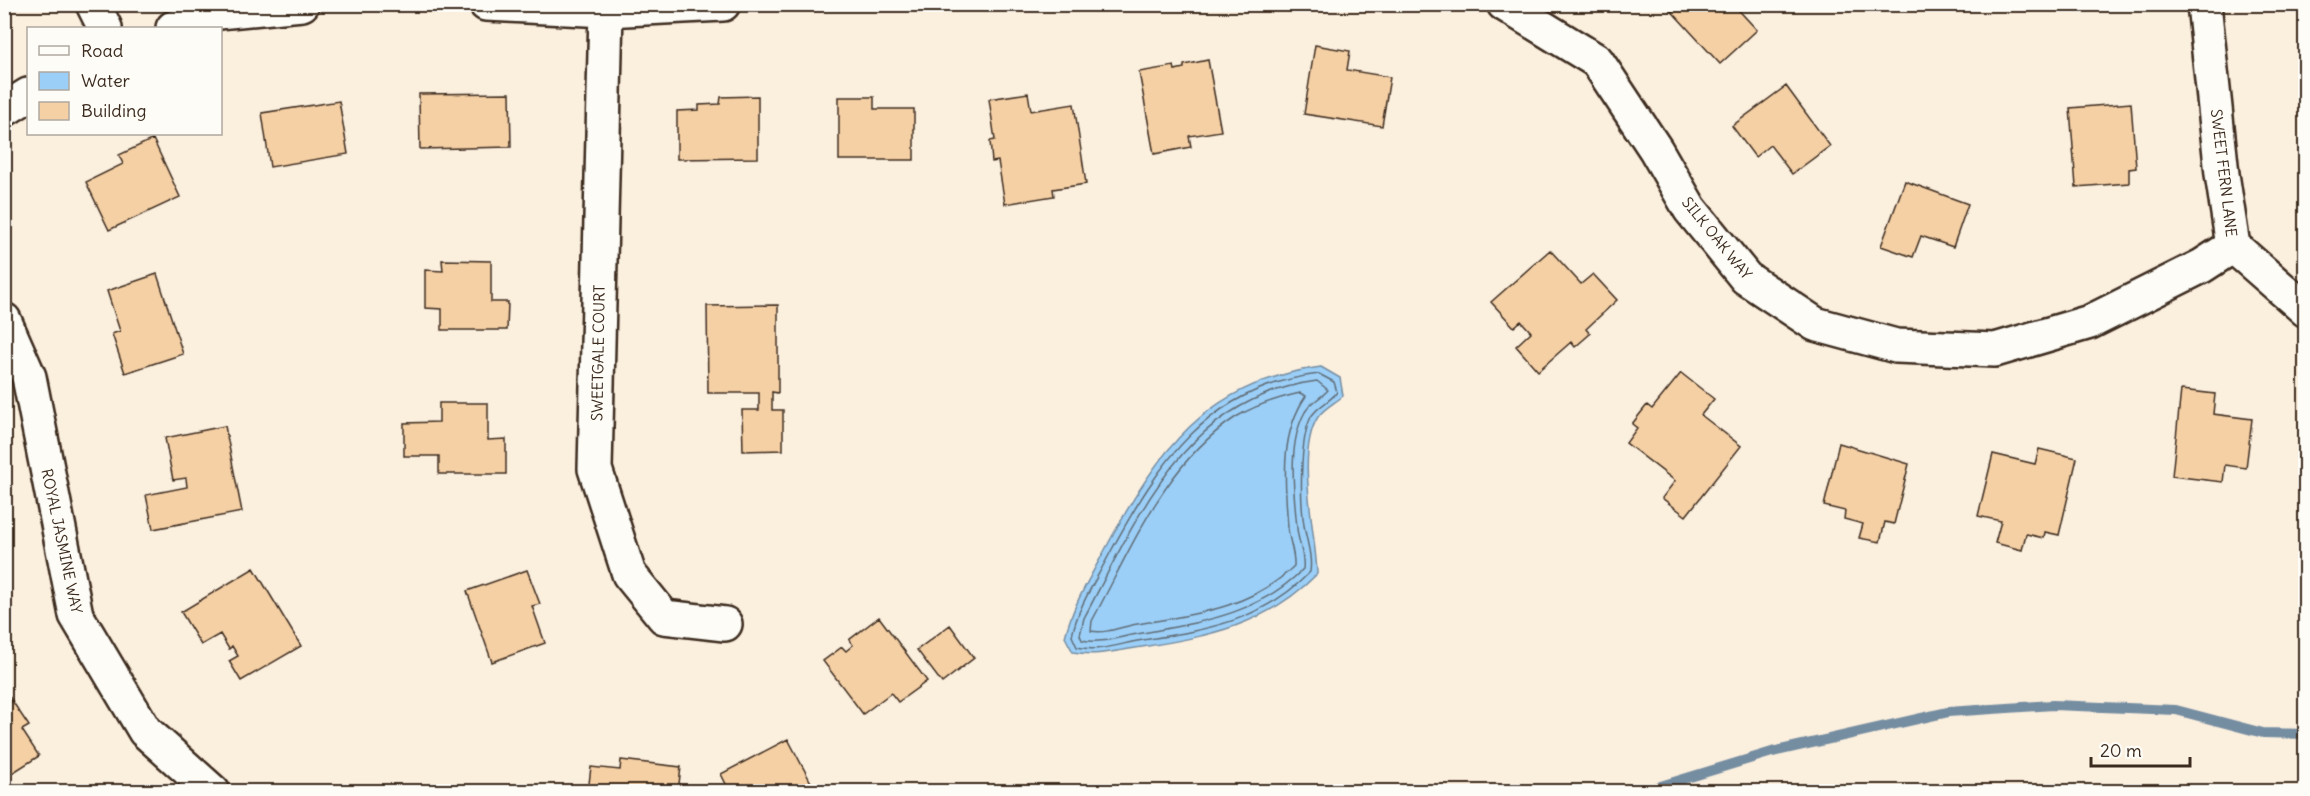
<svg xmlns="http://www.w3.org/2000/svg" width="2310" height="796" font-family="Delius,sans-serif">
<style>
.water{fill:#9bcff8;stroke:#758da1;stroke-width:1.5}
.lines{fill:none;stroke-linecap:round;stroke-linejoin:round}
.shore{stroke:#616c75;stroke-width:1.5}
.stream{stroke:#758da1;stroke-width:10}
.building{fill:#f5d0a5;stroke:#3b2a1e;stroke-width:1.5}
.minor-casing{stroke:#3b2a1e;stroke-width:38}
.minor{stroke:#fdfcf7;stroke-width:33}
.labels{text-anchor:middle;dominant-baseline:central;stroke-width:5;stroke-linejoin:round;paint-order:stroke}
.street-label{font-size:15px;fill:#3b2a1e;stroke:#fdfcf7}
</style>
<rect width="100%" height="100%" fill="#fbefde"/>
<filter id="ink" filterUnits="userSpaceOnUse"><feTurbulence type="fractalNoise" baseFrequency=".0167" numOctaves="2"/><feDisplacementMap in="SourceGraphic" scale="12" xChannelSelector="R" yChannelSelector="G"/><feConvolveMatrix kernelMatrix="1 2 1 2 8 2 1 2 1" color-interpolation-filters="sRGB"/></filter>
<g filter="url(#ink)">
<path class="water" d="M1321,367L1340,378L1343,396C1335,403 1324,408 1318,417C1295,452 1316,533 1317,574C1267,625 1210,636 1142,647C1118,650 1097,657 1073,652L1065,637C1073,604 1091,576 1107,546C1158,451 1206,382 1321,367Z"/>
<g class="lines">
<path class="shore" d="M1319,374L1334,382L1337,392C1330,402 1317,406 1311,417C1299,440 1300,505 1305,531C1308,545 1312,558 1310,572C1261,623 1203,630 1137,641C1117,645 1097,652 1077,647L1072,636C1078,606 1096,580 1110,553C1159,462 1208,387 1319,374Z
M1317,381L1328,390C1321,398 1311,402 1305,412C1287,444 1294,493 1297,528C1298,542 1305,555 1303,569C1256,617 1194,623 1132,635C1116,638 1098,644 1082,640L1080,635L1084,618C1139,515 1185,398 1317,381Z
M1300,393L1306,396C1279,435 1285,483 1288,528C1289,541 1295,553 1294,566C1250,610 1189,615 1132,625C1119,628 1104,634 1091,631L1092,621C1131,549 1165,463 1236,417C1256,405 1278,398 1300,393Z"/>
<path class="stream" d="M1641,792L1772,752L1948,712L2053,705L2176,710L2263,733L2306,734"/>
</g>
<path class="building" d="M1665,4H1733L1757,30L1720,64Z
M1315,45L1350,51L1347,70L1390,77L1382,126L1304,114Z
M1208,60L1221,131L1189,136L1191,147L1154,154L1139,72L1174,66L1175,70L1184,68V65Z
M1786,86L1830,146L1792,174L1770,145L1755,157L1732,126Z
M510,93L511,147L420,149L419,94Z
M1028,93L1031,111L1074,104L1086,184L1053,189L1054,196L1005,204L998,161L992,162L990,141L995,140L989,99Z
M758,96V158L677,159V111L699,110V105L720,104L721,97Z
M839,97H874V109H914V160H839Z
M339,101L348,154L270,167L262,113Z
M2131,103L2136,168L2129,169V183L2076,187L2070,108Z
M153,139L180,197L109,230L86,182L123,164L119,155Z
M1905,181L1968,204L1953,247L1921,236L1913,257L1881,246Z
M1550,250L1581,284L1593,274L1617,300L1586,329L1590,334L1575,347L1571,342L1538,371L1516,346L1531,332L1521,321L1514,327L1491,302Z
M442,260L491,261V302H508L507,330H442V309L425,308V270L443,271Z
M157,274L183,354L125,373L112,334L120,331L107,291Z
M778,305V393L772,392V410H783V450L743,451L742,410H759V393H708L707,306Z
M1681,373L1714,399L1701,415L1741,446L1686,516L1662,498L1675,481L1626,443L1637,428L1632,424L1647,405L1652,409Z
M2181,390L2215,394L2213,414L2252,419L2246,468L2225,465L2223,482L2172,476Z
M439,403H488V440L506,439V474H439V456H404V423L439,422Z
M225,426L242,512L153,529L146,495L187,487L186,478L173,480L165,438Z
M1839,443L1909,464L1894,524L1885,522L1880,542L1859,538L1863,524L1844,519L1845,511L1824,506Z
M2039,449L2077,458L2059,535L2045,532L2044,538L2026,534L2022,550L1995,543L2001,521L1978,516L1993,454L2035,464Z
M254,568L301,646L241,681L229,661L238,656L232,646L229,649L220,634L201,645L181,612Z
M527,570L540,604L532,606L545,643L492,662L467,591Z
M879,617L927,681L898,702L891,693L863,714L823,661L842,647L846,651L853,645L849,640Z
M950,625L974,658L942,683L917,650Z
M4,689L29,726L22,730L39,756L9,775L4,768Z
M788,739L816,792H730L721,774Z
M621,760L681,767L678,792H588L591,767L620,770Z"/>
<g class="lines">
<g class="minor-casing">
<path id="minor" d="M93,4L105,28
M486,4L606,10L723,4
M1504,4L1597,61L1656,150L1690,209L1746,278L1815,324L1896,346L1995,350L2090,322L2202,266L2233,246
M2204,4L2222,174L2233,246L2306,310
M606,10L595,469L629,574L664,617L725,624
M173,28L219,12L302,4
M4,110L28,95
M4,320L29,377L76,615L145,731L213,792"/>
</g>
<use href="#minor" class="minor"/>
</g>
</g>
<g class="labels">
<g class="street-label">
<text transform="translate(2224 173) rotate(83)">SWEET FERN LANE</text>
<text transform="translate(1717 238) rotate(51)">SILK OAK WAY</text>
<text transform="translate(598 353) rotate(-89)">SWEETGALE COURT</text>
<text transform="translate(62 541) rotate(78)">ROYAL JASMINE WAY</text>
</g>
</g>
<rect width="2310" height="796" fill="none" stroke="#fdfcf7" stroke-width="24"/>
<rect x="12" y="12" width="2286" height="772" fill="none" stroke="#3b2a1e" stroke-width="2" filter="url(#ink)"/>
<rect x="27" y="27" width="195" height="108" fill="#fdfcf7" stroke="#afa8a0" stroke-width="1.5"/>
<rect x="39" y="46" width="30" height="9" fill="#fdfcf7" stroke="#afa8a0" stroke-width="1.5"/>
<text x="81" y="57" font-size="18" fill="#3b2a1e">Road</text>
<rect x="39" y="72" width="30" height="18" fill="#9bcff8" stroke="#afa8a0" stroke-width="1.5"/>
<text x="81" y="87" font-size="18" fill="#3b2a1e">Water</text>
<rect x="39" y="102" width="30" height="18" fill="#f5d0a5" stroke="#afa8a0" stroke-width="1.5"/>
<text x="81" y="117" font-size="18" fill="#3b2a1e">Building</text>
<path d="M2091 757v9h99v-9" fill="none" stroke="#3b2a1e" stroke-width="3"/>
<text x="2100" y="757" font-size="18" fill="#3b2a1e" stroke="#fdfcf7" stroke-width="4.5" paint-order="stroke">20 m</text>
</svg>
